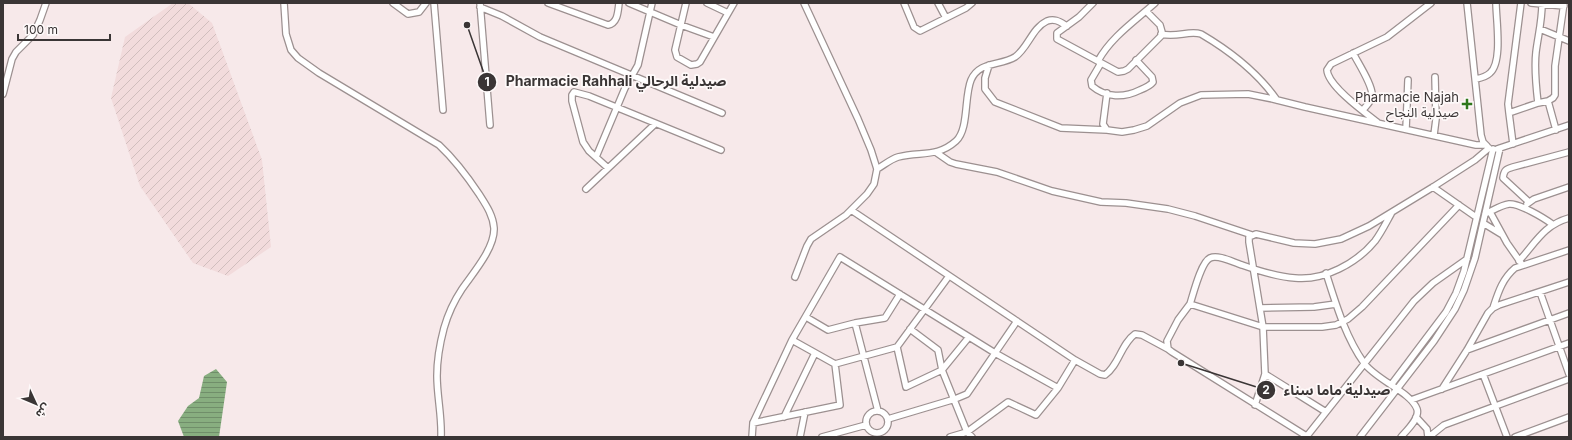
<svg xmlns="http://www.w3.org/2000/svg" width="1572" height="440" font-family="Inter,'Noto Sans Arabic',sans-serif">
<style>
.industrial{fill:url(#industrial-furrows)}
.water{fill:url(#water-rules)}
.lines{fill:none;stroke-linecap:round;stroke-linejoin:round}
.minor-casing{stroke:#9c9090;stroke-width:8}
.minor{stroke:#fff;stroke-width:5.5}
.poi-dot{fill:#2e771b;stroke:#fef9f9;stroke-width:1.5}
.labels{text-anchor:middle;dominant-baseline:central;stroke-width:3.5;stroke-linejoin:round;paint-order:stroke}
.poi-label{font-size:13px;fill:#3a3535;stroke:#fef9f9;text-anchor:end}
.leader{fill:none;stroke:#3a3535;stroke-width:1.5}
.callout-dot{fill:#3a3535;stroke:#fef9f9;stroke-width:1.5}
.mark-label{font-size:12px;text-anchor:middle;font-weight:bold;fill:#fff}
.callout-label{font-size:14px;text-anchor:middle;font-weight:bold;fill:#3a3535;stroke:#fef9f9;stroke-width:3.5;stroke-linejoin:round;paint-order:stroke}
</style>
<defs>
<pattern id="industrial-furrows" width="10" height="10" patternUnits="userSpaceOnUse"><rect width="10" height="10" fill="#f2dbdc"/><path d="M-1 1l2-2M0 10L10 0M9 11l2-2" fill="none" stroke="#d0bdbd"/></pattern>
<pattern id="water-rules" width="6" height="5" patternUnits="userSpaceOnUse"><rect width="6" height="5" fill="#88ae80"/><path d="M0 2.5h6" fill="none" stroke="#708e6a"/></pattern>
</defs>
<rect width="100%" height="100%" fill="#f7e9ea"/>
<path class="industrial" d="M173,3H188L212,23L262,160L271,247L228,276L193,263L140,186L111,98L125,37Z"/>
<path class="water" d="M216,369L227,382L219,437H184L178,421L188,406L199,398L204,376Z"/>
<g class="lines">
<g class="minor-casing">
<path id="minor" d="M284,3L286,34L291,50L298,58L319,73L439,145C455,160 467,176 479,194C486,205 493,215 494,228C495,248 473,273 462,289C454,301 448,314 444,328C440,343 437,360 437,376C437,396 442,417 441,437
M393,3L408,14L419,12L426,3
M434,3L443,110
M480,3L490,125
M548,3L608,25C618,23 618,11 619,3
M629,3L681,25L714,37
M686,3L675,50L677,57L691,65L697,64L700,62L734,3
M707,3L728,13
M904,3L914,27L920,31L966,8L972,3
M938,3L946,18
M1093,3L1079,17L1057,33V39L1118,72L1124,71L1128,69L1161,36L1162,32L1160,25L1146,11
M1467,3L1481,135L1483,142L1487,146
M1531,3L1564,6
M480,7L502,16L540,37L722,113
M1540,29L1569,41
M1161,34C1177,38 1189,30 1201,34C1230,51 1258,73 1277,100
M1353,53C1358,63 1374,87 1372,97C1370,103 1366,106 1363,110
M1098,61C1111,37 1135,21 1155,3
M1101,63L1091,80L1092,86C1106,98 1124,98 1140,90C1145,88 1150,86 1153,82L1152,77L1136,60
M989,65L985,78V89L995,102L1061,128L1107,130
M1476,79C1481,78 1486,77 1490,73C1503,62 1496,19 1496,3
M1107,93L1103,124L1107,130L1122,132L1134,130L1147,126L1180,103L1201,95L1248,94L1273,99L1305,107L1476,145H1485
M3,94L12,59L16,52L33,35L40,20L46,3
M1548,101L1553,98L1555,95V66L1564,3
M1538,103C1536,86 1534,69 1536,52C1538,36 1542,21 1542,4
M1509,113L1508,104L1521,3
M1377,122C1364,112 1328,86 1327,70L1331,64L1335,62L1387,37L1431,3
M1406,129L1408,80
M1434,135L1436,119L1435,77
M1513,144L1509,113L1538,103L1548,101L1556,130
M1497,149L1569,125
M937,153L950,162L956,164L997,172L1052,191L1101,202L1126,203L1168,209L1195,216L1252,235
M596,157L625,88L638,65L652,3
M608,168L589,151L583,142L572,101V95L574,92L589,96L721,150
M877,169C884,165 891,159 898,157C920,151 937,158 956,141C969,129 964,97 971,80C979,61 1000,66 1015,57C1028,48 1032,28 1047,21C1055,18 1060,22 1067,26
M1433,187L1476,217
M586,189L655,124
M1529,202L1503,178C1504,170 1506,169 1513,167L1569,152
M1527,204L1534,199L1569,187
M851,210L1075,360L1100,374L1105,375C1119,365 1121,344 1135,334L1142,335L1168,349
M1490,212L1507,243L1521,263
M1485,214C1492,211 1501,205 1509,204C1519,203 1544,218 1552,224
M1483,223L1501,234
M1519,261C1536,242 1544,225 1569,218
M1326,273C1336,304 1345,336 1364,363C1376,380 1411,392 1417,409C1420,418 1407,430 1401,437
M795,277L807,246L811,239L846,215L867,194L874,184L877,169L871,150L858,119L804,3
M1540,292L1569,374
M1190,304C1193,295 1201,262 1210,258C1219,254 1234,263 1242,265C1259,271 1277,277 1295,278C1324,281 1357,263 1375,241C1381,233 1386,223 1391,214
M1260,308L1314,307L1336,304
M1493,308C1498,293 1502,279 1515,268L1569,250
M806,317L828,330L855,323L885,318L900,294
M855,323L878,411
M910,329L938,350L942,370L967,432L972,437
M792,340L835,364L897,347L949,276
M897,347L906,387L942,370L969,337
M1467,350L1569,313
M1265,374L1326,412
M1483,374L1507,437
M1391,385L1446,312L1456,293L1464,271L1493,149
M1442,389L1467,350L1488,313L1493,308L1499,305L1569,282
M1411,400L1569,343
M1255,405L1265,374L1263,327L1249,242V237L1256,234L1294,243L1315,244L1341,239L1369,226L1433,187L1475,160L1489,148
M866 422a11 11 0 1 1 22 0a11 11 0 1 1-22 0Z
M784,417L815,353
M1416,417L1427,429L1428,437
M888,419L955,399L967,394L1017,321
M753,423L840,405L835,364
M1307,436L1414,301L1433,283L1467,259
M752,437L753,423L792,340L840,257L995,353L1058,388L1075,360
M800,437L805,412
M822,437L866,425
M950,437L967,432L1008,402L1036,415L1058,388
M1308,437L1172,352L1168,349L1167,341L1178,320L1190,304L1263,327H1322L1336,325L1348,319L1362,307L1459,205
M1360,437L1434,341L1455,309L1464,290L1475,258L1500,148
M1429,437L1444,425L1569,379
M1515,437L1569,417"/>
</g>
<use href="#minor" class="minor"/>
</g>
<path class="poi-dot" d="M1465 98h4v4h4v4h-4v4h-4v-4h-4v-4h4z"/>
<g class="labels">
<g class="poi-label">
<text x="1459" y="97">Pharmacie Najah<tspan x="1459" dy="15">صيدلية النجاح</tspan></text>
</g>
</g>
<path class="leader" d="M467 25L487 82M1181 363L1266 390"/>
<g class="callout-dot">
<circle cx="467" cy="25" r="4"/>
<circle cx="1181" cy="363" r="4"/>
<circle cx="487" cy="82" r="10"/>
<circle cx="1266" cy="390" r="10"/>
</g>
<g class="mark-label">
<text x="487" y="86">1</text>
<text x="1266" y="394">2</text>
</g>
<g class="callout-label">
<text x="616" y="86">Pharmacie Rahhali صيدلية الرحالي</text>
<text x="1337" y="395">صيدلية ماما سناء</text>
</g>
<rect width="1572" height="440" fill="none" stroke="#3a3535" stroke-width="8"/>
<g transform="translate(36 404) rotate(134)" stroke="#fef9f9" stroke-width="3" paint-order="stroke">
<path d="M0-3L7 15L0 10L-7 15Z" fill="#3a3535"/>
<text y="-6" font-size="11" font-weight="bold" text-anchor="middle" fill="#3a3535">ش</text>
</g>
<path d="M18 34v6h92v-6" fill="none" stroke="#3a3535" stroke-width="2"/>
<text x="24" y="34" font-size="12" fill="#3a3535" stroke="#fef9f9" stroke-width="3" paint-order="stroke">100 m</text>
</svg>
